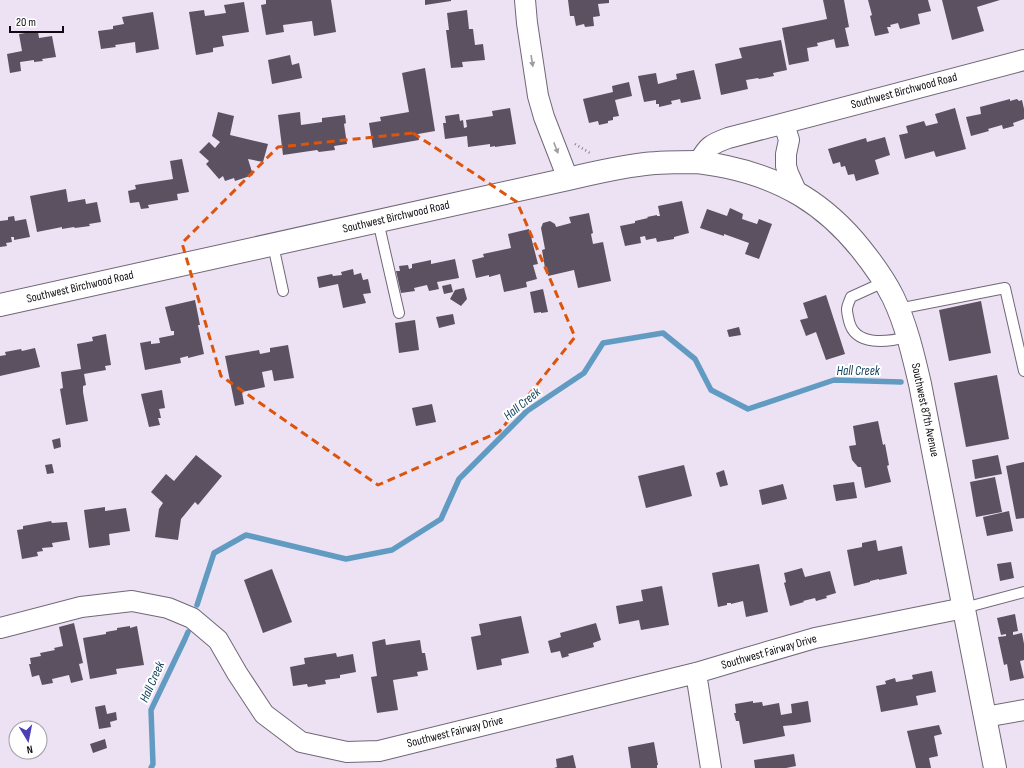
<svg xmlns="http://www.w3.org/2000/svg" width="1024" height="768" font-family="'Sofia Sans Condensed',sans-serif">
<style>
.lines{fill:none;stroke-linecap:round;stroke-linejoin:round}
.stream{stroke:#619bc2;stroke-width:5.5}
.building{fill:#5b5160}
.lane-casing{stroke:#716877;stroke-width:12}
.street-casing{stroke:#716877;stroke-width:22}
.secondary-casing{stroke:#716877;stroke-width:24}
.path{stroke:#867e8a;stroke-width:2.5;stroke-dasharray:1 3;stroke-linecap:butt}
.lane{stroke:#fff;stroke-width:10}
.street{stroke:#fff;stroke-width:20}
.secondary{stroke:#fff;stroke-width:22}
.oneway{fill:#9f9da0}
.marked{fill:none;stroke:#dd550c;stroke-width:3;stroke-dasharray:8 5;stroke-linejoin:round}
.labels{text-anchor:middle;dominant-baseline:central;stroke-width:4;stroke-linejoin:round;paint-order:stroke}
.street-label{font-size:12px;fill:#0f0b11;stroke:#fff}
.water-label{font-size:13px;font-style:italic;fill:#0d3d58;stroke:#fff}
</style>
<rect width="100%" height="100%" fill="#ede2f4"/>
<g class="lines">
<path class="stream" d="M197,605L214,553L246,535L346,559L392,550L441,519L459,479L527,411L584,373L603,343L663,333L695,359L711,390L748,409L834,380L901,382
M151,768L153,764L151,710L185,639L188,632"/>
</g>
<path class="building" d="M266,0H331L336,32L314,36L312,21L283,25L284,32L266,35L261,5L266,4Z
M425,0H451V1L425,5Z
M568,0H609V3L598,4L600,16L593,17L594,26L585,27L584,24L576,26L574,16H570Z
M823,0H844L849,27L845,28L849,46L836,48L834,39L817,43L818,46L807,48L809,61L789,65L782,28L827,19Z
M868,0H928L931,11L918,14L920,24L900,29L898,23L890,25L891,27H887L889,33L875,36L870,16L872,15Z
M942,0H1000L977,7L984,31L952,40Z
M244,2L249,32L222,36L224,46L213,48V52L196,55L189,12L204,10L205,16L226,13L224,5Z
M467,10L469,29H473L475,45L483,44L485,60L462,62L463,67L451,68L446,30H449L447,13Z
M153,12L159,49L136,53L135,42L115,45L116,47L101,49L98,31L113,29V26L124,24L122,17Z
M38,31L39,38L52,36L56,57L42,59L43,61L34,62V60L20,62L21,71L10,73L7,54L22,51L19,34Z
M781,40L787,70L773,73L774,76L759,79L758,78L746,80L748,89L721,95L715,64L742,58L739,48Z
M290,55L292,65L299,63L302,78L272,84L268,60Z
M425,68L435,131L418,134L419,140L373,148L369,123L381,121L380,117L409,112L402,73Z
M694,70L701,99L681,103L680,99L671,101L672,104L659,107V104H656V100L644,102L638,76L656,73L658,84L677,79L676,74Z
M629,82L632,96L615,100L619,116L613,117V120L608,121V123L599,125L598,121L589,123L583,99L613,92L612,86Z
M1010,99V101L1017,99L1019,101L1022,100L1024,109V119L1013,123L1014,126L1003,129L1002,125L988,129L989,131L971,136L966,117L981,114L980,107Z
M510,108L516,144L495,147V146L490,147V144L468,147L467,136L445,139L443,123H446L445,116L459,114L460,121L463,120L464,128L467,127L466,120L493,116L492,111Z
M955,108L966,149L936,157L934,151L905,159L899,135L908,133L906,126L924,121L926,126L938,123L935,114Z
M218,112L234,116L230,135L268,144L263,162L248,159L253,175L235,181L234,178L225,181L223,176L219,179L206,164L209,161L199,152L209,142L215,148L220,142L212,136Z
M300,112L301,125L322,122V118L345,115L346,123L344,124L347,144L334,146L335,150L319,152L317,150L283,155L278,115Z
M885,137L890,155L875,160L879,174L856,181L854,174L848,175L845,166L841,167L840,162L833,164L828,149L866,138L867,142Z
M182,159L189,192L177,194L178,200L148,205L149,208L141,209L139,202L130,203L128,191L136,189L135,185L173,179L170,161Z
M66,189L68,202L85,199L86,204L97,202L101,222L89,224L90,226L75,228L74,227L62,229V227L37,232L30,196Z
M682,201L689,233L674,237V239L657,242L656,238L646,240L645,236L640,237L641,243L625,246L620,226L635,223V221L648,218L647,217L657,215V216H660L658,206Z
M730,208L743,214L742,219L757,224L759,219L772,224L759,259L745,254L749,243L724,234V236L700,228L707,209L727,216Z
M589,213L593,233L591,234L593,244L603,242L611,281L578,288L574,270L548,276L547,267L545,268L542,250L545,249L541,228L543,223L550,221L555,224L556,227L571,223L569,217Z
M14,216L15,221L26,219L30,237L14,240V237H11L12,242L6,243L7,246L0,247V221L8,220V217Z
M529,229L538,264L533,265L537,279L526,282L527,287L504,292L500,274L489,277V275L476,278L472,260L484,257L483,254L511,248L508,234Z
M455,259L459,278L437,282L439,289L429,291L427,285L414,288L415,291L401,293L396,271H400L399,266L408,265L409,269L412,268V264L431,260V264Z
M353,269L354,275L361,273L363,280L368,279L371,293L363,294L366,303L343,308L338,284L319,288L317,277L332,274L333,276L342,275L341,272Z
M451,284L453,292L444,294L442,286Z
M464,288L467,299L461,306L450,299L455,290Z
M543,289L548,312L541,313V312L534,313L530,292Z
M826,295L845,354L826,360L816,332L806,336L800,320L808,318L803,303Z
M195,300L200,325H198L204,354L188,358V356L180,358L181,363L145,370L140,343L151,341V344L160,343L159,338L174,335V331H171L165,307Z
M981,301L991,353L949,361L939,310Z
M453,314L455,324L439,328L436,317Z
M415,320L419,350L399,353L395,323Z
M739,327L741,335L729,337L727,330Z
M106,334L111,365L105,366L106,370L84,374L86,385L83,386V392L88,421L66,425L60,389L63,388L61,372L81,369L77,344L93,341L92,337Z
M288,345L294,378L274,381L272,370L262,372L265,387L242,392L244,404L235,406L225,356L259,350L260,354L270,352V348Z
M35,348L40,367L0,376V356L6,355L5,352L21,349L22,351Z
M997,375L1009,439L966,447L954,383Z
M162,390L165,408L159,409L161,418H158L160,425L149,427L141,394Z
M432,404L436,422L416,426L412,408Z
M878,421L883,445L885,444L889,465L887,466L891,482L865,488L861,467H858L852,460L849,446L856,445L853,426Z
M60,438L61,447L54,449L52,440Z
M196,455L222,476L198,505L195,502L181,519L178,540L155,537L159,509L163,503L151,492L166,474L174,481Z
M998,455L1002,474L975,479L972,460Z
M1024,462V518L1016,519L1006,466Z
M52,464L54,473L47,474L45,465Z
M684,465L692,496L646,508L638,476Z
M724,470L728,485L720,487L716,473Z
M995,477L1002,512L976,517L970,482Z
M854,482L857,498L836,501L833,485Z
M783,484L787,499L762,505L759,490Z
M105,507V511L126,508L130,531L109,534L110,545L89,548L84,510Z
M1009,511L1013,531L987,536L983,517Z
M51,521L52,523L67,522L70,540L52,543L53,547L42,548L43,551L37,552L38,556L22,559L17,530L23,529V526Z
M876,540L878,551L902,546L907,574L879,580V579L870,581V582L854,586L847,550L862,547V543Z
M1011,562L1014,578L1000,581L997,564Z
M759,564L768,612L746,617L743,601L731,604V603H727V605L718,607L712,573Z
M802,568L805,577L830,571L836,593L826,596L827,598L816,601L815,598L803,601L804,602L790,606L784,583L786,582L784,573Z
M272,569L292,622L263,633L244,580Z
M662,586L669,625L641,630L639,620L619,624L616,606L643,601L641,590Z
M1015,614L1018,631L1013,632V635L1022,633L1024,644V660L1020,661L1024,678L1010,681L1007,664L1004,665L998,637L1006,636V634L1001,635L997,618Z
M521,616L529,653L501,659L502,665L477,670L471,637L481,635L479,624Z
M74,623L83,663L79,664L83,680L71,683L69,675L52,679L53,683L42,685L39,675L32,677L29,664H31L30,658L41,656L40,653L55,650L54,648L63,646L59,627Z
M596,623L601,640L593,643L594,647L568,654L569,656L562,658L560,651L551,653L548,641L561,637L560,633Z
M130,626V628L137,626L144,665L116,669L117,674L90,679L83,638L106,634V632L117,630V628Z
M385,639L386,645L420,640L422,653H425L428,670L417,672L418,676L393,680L398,710L377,713L371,677L377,676L372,642Z
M336,653L337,657L353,654L356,672L340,675V678L325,680L326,684L308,687L307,684L293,686L290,667L305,664L304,658Z
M932,671L936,692L916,696L918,705L881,712L876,686L886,684L885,681L895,678L896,682L913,679L912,675Z
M753,701V703L762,702L763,706L779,703L781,715L792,713L791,704L808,701L811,722L794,725L783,726L785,736L743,744L739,721H736L734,713H736L735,704Z
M105,705L107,714L116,712L117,720L110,722L111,727L99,729L95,707Z
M939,725L942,734L934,736L938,756L929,758L931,768H916L907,731Z
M105,739L107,748L93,753L90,744Z
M654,742L658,765H657V768H631L628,747Z
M794,754L796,766L786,768H755L754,760Z
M573,755L576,768H554L557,767L556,759Z"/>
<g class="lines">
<g class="lane-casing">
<path id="lane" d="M378,221L399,313
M273,245L283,291
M884,282L851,297C846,309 846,308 849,321C855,347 888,342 907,337
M898,309L1005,288L1024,371
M964,608L1024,592"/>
</g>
<g class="street-casing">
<path id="street" d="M525,0L527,23L538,96L544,117L568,179
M784,124L789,140L786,154V166L788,173L797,193
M699,162C707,147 711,144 728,138L1024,60
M0,628L81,607L132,601L168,608L192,618L218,640L237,673L264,714L301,742L347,752L379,751L696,673L743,659L815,638L964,608
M696,673L711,768
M985,717L1024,710"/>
</g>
<g class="secondary-casing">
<path id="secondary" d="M0,305L568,179C593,173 619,167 645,164C662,162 680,162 697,162C707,163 717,165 727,167C783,179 825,204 861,249C873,264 884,279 893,297C906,324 913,354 920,384L995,768"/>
</g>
<path class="path" d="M575,144L590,153"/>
<use href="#lane" class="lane"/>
<use href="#street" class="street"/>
<use href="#secondary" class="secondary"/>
</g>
<defs><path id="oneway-solid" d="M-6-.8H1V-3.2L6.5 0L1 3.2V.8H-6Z"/></defs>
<g class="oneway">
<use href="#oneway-solid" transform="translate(532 61) rotate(81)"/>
<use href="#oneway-solid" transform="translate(556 148) rotate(69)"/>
</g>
<path class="marked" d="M413,133L517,202L575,337L499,432L378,485L221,376L182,243L278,147Z"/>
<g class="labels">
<g class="street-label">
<text transform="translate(904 91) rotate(-15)">Southwest Birchwood Road</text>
<text transform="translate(396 217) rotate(-13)">Southwest Birchwood Road</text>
<text transform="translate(80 287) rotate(-13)">Southwest Birchwood Road</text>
<text transform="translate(925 410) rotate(78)">Southwest 87th Avenue</text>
<text transform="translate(769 652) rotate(-16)">Southwest Fairway Drive</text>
<text transform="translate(455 732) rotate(-14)">Southwest Fairway Drive</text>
</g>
<g class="water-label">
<text x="858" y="371">Hall Creek</text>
<text transform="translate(522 404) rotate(-39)">Hall Creek</text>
<text transform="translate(152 682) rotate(-66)">Hall Creek</text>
</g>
</g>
<g transform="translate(28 740) rotate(170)"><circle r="19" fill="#ffffff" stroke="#9f9da0"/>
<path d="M0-3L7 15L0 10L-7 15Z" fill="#4c3eb5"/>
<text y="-6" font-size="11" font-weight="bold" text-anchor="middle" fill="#0f0b11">N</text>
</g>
<path d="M10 26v6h53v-6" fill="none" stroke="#0f0b11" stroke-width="2"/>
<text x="16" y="26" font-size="12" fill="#0f0b11" stroke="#ffffff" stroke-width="3" paint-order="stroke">20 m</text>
</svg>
